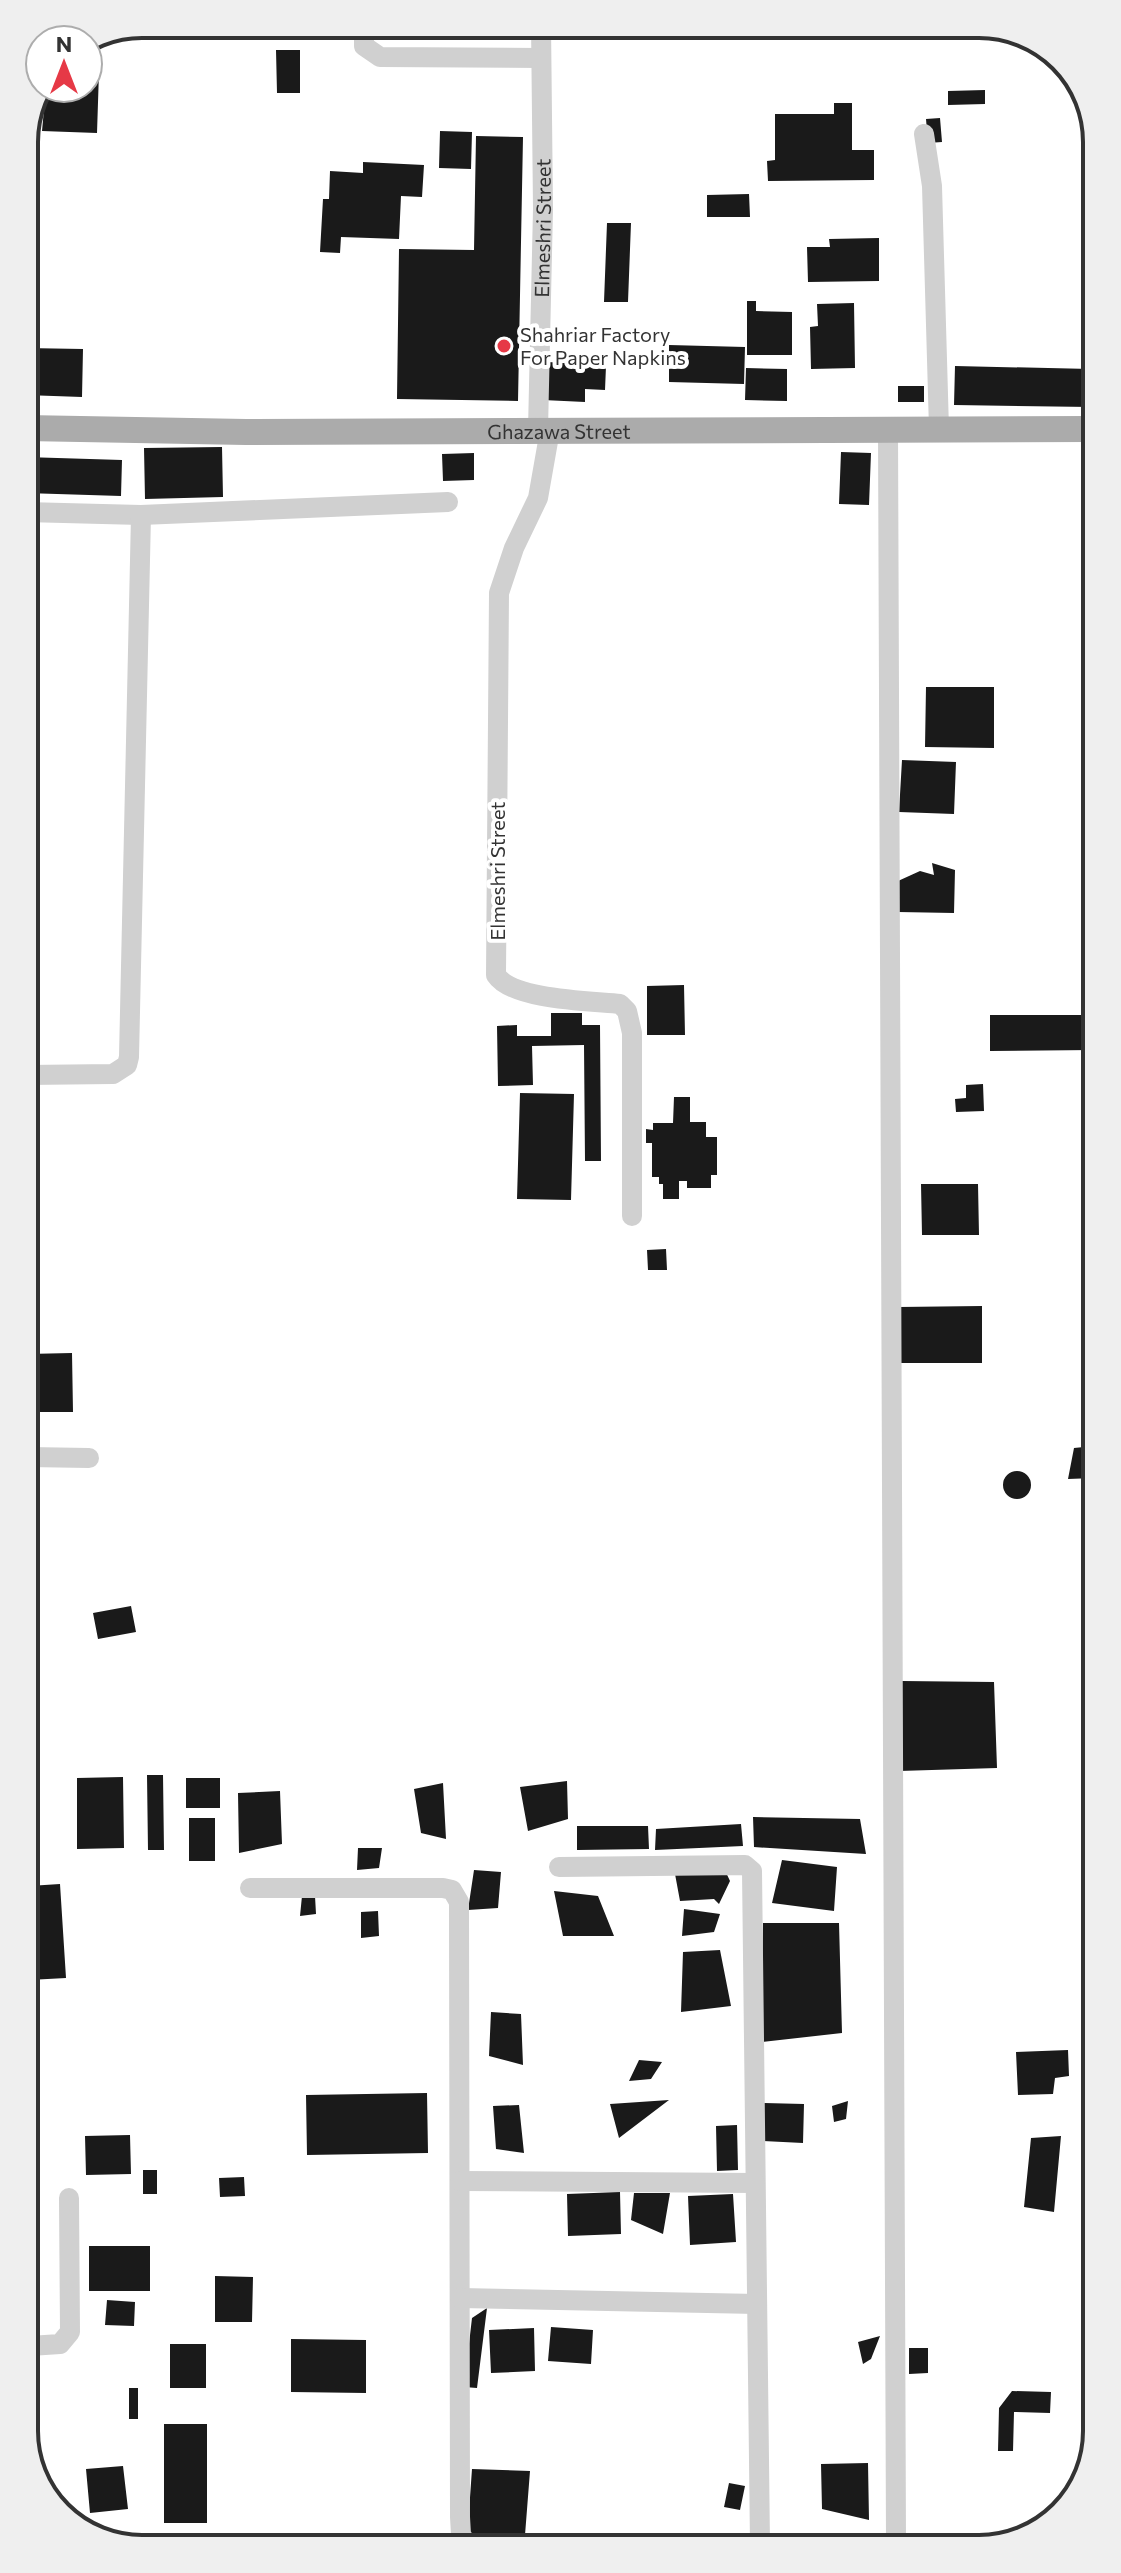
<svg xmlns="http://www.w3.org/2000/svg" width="1121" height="2573" font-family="Commissioner,sans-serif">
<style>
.building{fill:#1a1a1a}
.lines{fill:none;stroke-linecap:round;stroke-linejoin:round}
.minor{stroke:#d0d0d0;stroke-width:20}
.major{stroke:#ababab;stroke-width:26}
.poi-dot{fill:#e63946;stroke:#fff;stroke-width:3}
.labels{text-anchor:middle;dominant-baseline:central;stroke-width:8;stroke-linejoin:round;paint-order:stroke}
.street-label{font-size:20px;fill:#333;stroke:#fff}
.poi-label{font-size:20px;fill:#333;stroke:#fff;text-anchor:start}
.rim{fill:none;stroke:#333;stroke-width:4}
</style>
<rect width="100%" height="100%" fill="#fff"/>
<path class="building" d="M100,41L97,133L42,131L46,88H88V46Z
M276,50H300V93H277Z
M985,90V104L948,105V91Z
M834,103H852V150H874V180L768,181L767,161L775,160V114H834Z
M940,118L942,142L928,143L926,119Z
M440,131L472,132L471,169L439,168Z
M476,136L523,137L518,401L397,399L399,249L474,250Z
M363,162L424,165L422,197L401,196L399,239L341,237L340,253L320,252L323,199H329L330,171L363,173Z
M749,194L750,217H707V195Z
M607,223H631L628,302H604Z
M879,238V281L808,282L807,247H830L829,239Z
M747,301H756V311L792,312V355H747Z
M854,303L855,368L811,369L810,327L818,326L817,304Z
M669,345L745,347L744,384L669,382Z
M25,348L83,349L82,397L25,395Z
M594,359L606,366L605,390L585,389V402L543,400L544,362L579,363Z
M955,366L1091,369V407L954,405Z
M746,368L787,369V401L745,400Z
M898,386H924V402H898Z
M222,447L223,497L145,499L144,448Z
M841,452L871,453L869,505L839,504Z
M474,453V480L443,481L442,454Z
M25,457L122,460L121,496L25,493Z
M926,687H994V748L925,747Z
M902,760L956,762L954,814L899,812Z
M932,863L955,870L954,913L898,912V881L920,871L934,875Z
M684,985L685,1035H647V986Z
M551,1013H582V1025H600L601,1161H585L584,1045L532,1046L533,1085L498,1086L497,1026L517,1025V1036H551Z
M990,1015H1093V1050L990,1051Z
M983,1084L984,1111L956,1112L955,1099L966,1098V1085Z
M520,1093L574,1094L571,1200L517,1199Z
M674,1097H690V1122H706V1137H717V1175H711V1188H687V1181H679V1199H663V1184H659V1177H652V1143H646V1129L653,1130V1123H673Z
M921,1184H978L979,1235H922Z
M666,1249L667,1270H648L647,1250Z
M982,1306V1363H900L899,1307Z
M72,1353L73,1412H28L27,1354Z
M1094,1446V1478L1068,1479L1074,1448Z
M1003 1485a14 14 0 1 1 28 0a14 14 0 1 1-28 0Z
M131,1606L136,1632L98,1639L93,1613Z
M902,1681L994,1682L997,1768L899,1771Z
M147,1775H163L164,1850H148Z
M123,1777L124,1848L77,1849V1778Z
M186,1778H220V1808H186Z
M567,1781L568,1819L528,1831L520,1787Z
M443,1783L446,1839L421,1833L414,1789Z
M280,1791L282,1844L239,1853L238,1793Z
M753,1817L860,1819L866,1854L754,1847Z
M189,1818H215V1861H189Z
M741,1824L743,1846L655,1850L656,1829Z
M577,1826H648L649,1849L577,1850Z
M358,1848H382L379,1868L357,1870Z
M782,1860L837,1867L834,1911L772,1903Z
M723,1866L730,1881L719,1904L714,1899L680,1901L675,1874Z
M474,1870L501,1872L498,1908L468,1910Z
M60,1884L66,1978L29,1980V1886Z
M554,1891L598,1896L614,1936H563Z
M302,1896H315L316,1914L300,1916Z
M684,1909L720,1914L714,1932L682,1936Z
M378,1911L379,1936L361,1938V1912Z
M763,1923H839L842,2033L761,2042Z
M720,1950L731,2006L681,2012L683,1952Z
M491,2012L521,2014L523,2065L489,2056Z
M1068,2050L1069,2076L1055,2078L1053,2094L1018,2095L1016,2052Z
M639,2060L662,2062L651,2079L629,2081Z
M29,2068H35L37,2124L30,2125Z
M427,2093L428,2153L307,2155L306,2095Z
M669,2100L619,2138L610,2104Z
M848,2101L846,2119L834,2122L832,2106Z
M764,2103L804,2104L803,2143L763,2141Z
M519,2105L524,2153L496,2149L493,2106Z
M737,2125L738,2170L717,2171L716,2126Z
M130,2135L131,2174L86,2175L85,2136Z
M1061,2136L1054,2212L1024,2207L1031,2138Z
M143,2170H157V2194H143Z
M244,2177L245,2196L220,2197L219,2178Z
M620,2192L621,2234L568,2236L567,2194Z
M634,2193H670L663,2234L631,2220Z
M733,2194L736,2242L690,2245L688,2196Z
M89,2246H150V2291H89Z
M215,2276L253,2277L252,2322H215Z
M107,2300L135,2302L134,2326L105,2325Z
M487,2308L477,2388L464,2387L472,2318Z
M551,2327L593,2330L591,2364L548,2361Z
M534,2328L535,2371L491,2373L489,2330Z
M880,2336L871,2359L863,2364L858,2342Z
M291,2339L366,2340V2393L291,2392Z
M170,2344H206V2388H170Z
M909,2348H928V2373L909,2374Z
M129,2388H138V2419H129Z
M1012,2391L1051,2392L1050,2413L1014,2412L1013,2451H998L999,2408Z
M164,2424H207V2523H164Z
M868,2463L869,2520L822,2509L821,2464Z
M123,2466L128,2509L90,2513L86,2469Z
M472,2469L530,2471L525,2535L467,2540Z
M729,2483L745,2486L740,2510L724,2507Z"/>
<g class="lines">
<g class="minor">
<path d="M364,24V46L380,57L541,58"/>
<path d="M924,134L932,186L939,429"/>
<path d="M888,429L896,2543"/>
<path id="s1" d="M538,430L543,209L541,24"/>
<path d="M550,430L538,498L514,548L499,593L496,975C512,1000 591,1001 620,1004L627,1011L632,1033V1216"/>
<path d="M25,512L141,515L448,502"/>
<path d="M27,1075L113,1074L127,1065L129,1057L141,515"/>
<path d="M28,1457L89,1458"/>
<path d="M559,1867L745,1865L752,1871L760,2544"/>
<path d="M250,1888H443L452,1890L459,1902L460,2517L461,2534L467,2546"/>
<path d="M460,2181L755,2183"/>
<path d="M460,2298L757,2304"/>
<path d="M30,2346L60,2344L70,2332L69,2198"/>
</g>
<path class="major" id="s2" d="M25,428L246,432L1091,429"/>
</g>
<circle class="poi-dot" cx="504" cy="346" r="8"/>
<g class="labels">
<g class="street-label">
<text stroke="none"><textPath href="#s1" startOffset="202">Elmeshri Street</textPath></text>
<text stroke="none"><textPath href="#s2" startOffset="534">Ghazawa Street</textPath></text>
<text transform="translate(497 871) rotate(-90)">Elmeshri Street</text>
</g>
<g class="poi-label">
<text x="520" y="334">Shahriar Factory<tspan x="520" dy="23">For Paper Napkins</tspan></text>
</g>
</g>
<path d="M0 0H1121V2573H0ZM142 38H979A104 104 0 0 1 1083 142V2431A104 104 0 0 1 979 2535H142A104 104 0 0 1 38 2431V142A104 104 0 0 1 142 38Z" fill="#efefef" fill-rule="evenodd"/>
<path class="rim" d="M142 38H979A104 104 0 0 1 1083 142V2431A104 104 0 0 1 979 2535H142A104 104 0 0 1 38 2431V142A104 104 0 0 1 142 38Z"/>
<g transform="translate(64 64)"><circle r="38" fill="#ffffff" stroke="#adadad" stroke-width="2"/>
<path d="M0-6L14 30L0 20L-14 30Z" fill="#e63946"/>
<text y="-12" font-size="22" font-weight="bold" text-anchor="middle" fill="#333333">N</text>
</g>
</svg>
